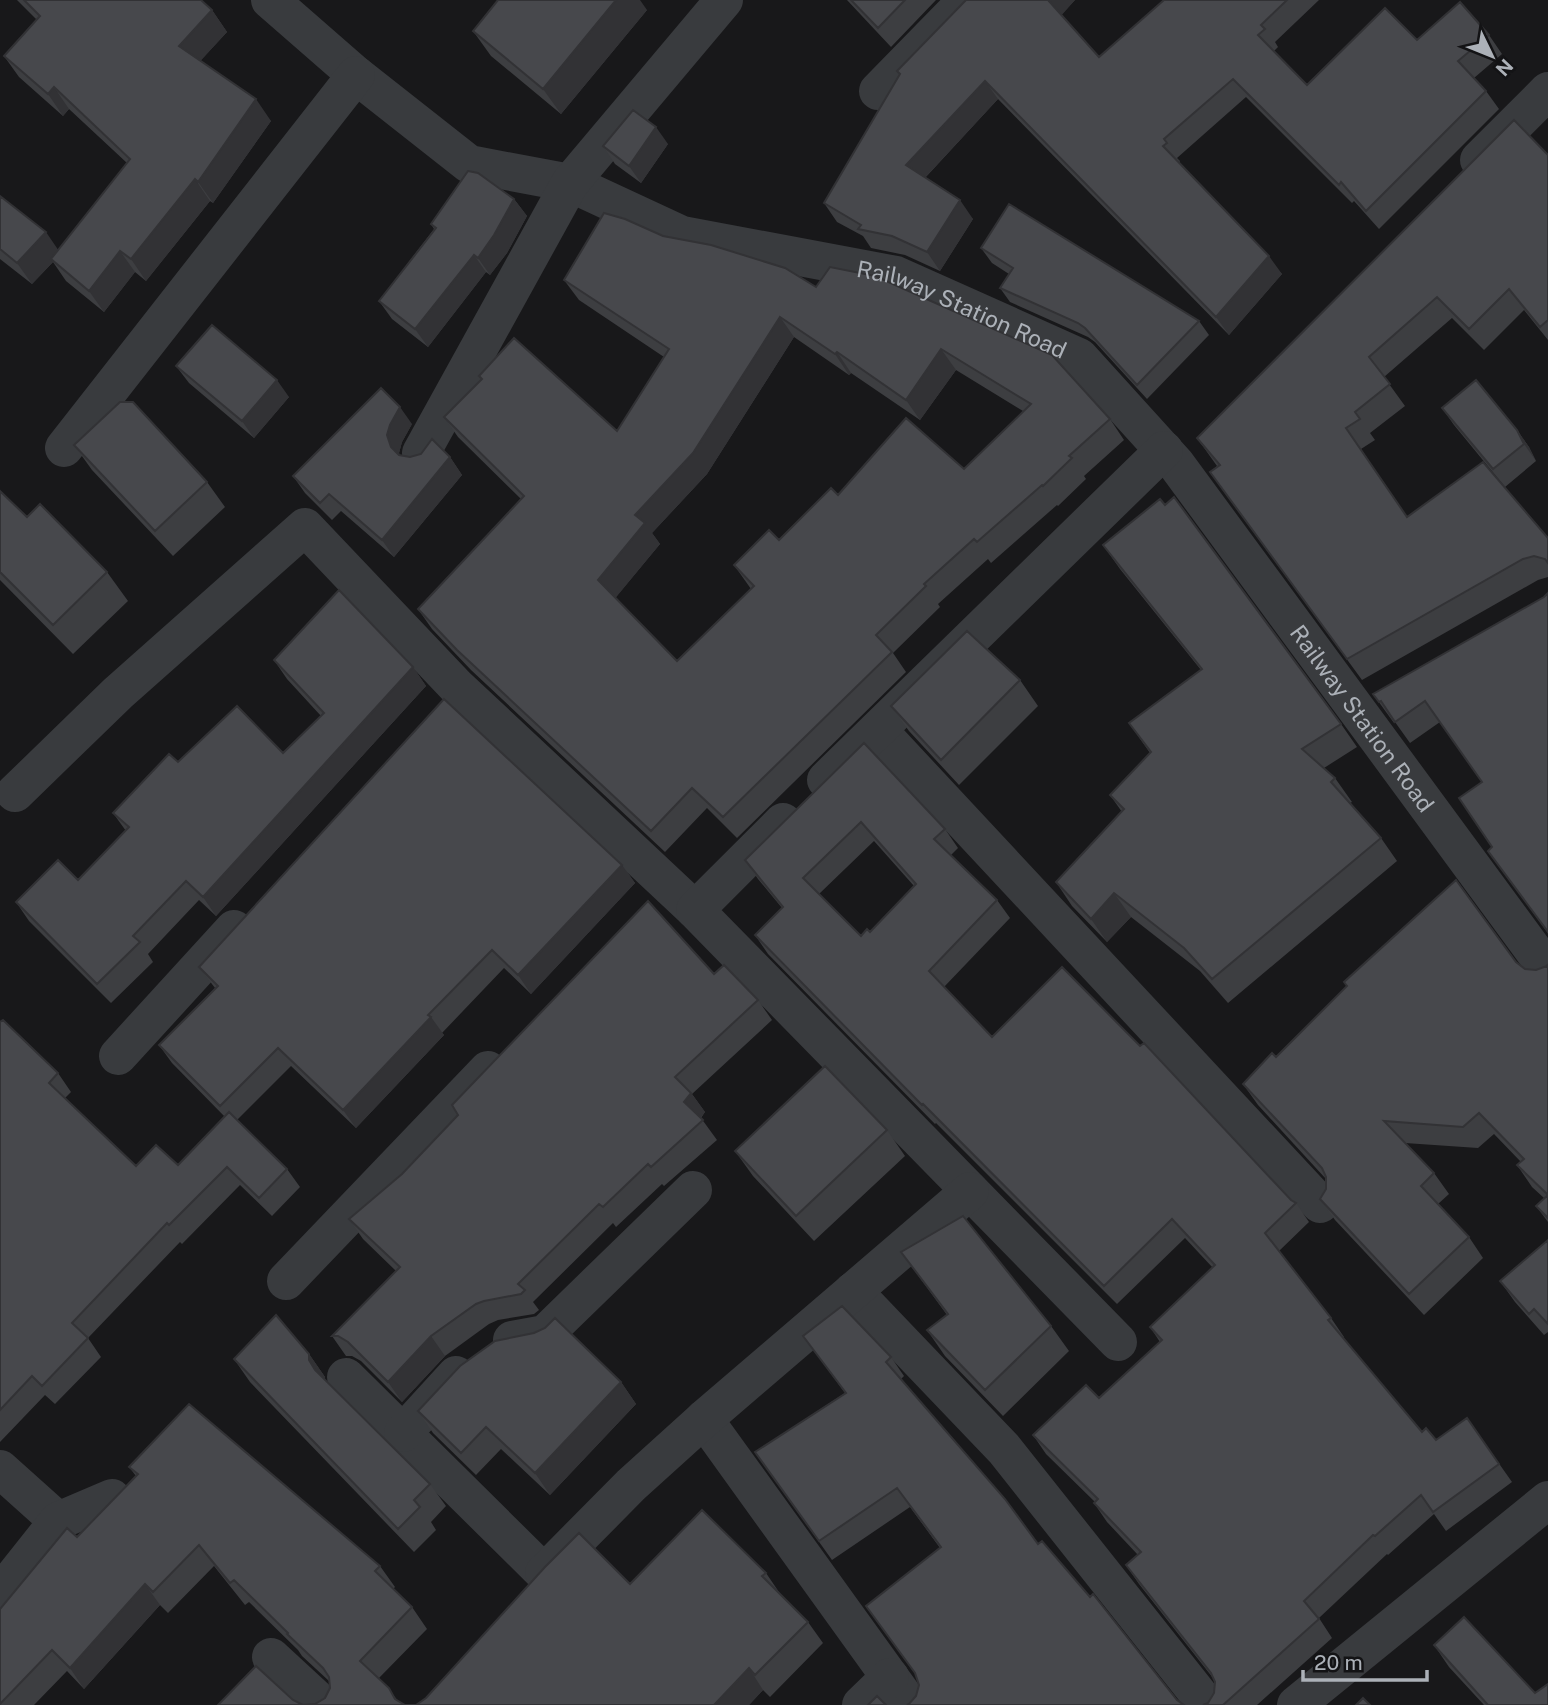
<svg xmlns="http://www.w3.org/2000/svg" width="1548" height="1705" font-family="'Public Sans',sans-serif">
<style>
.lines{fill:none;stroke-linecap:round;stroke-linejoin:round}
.minor{stroke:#393b3e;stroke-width:38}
.wall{fill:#3d3e41;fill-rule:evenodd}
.shaded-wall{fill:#323235}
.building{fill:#47484c;stroke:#323235;stroke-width:2;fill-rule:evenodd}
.labels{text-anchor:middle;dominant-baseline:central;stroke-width:5;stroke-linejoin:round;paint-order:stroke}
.street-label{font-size:23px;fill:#acb1b8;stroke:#131315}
</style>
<rect width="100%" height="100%" fill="#18181a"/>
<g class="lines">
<g class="minor">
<path id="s1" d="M270,0L356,75L469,164L570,183L682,235L896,275L1079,357L1176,464L1548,970"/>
<path d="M878,91L967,0"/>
<path d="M1479,160L1548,91"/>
<path d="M64,448L356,75"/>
<path d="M421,453L570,183L724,0"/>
<path d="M878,730L1320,1204"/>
<path d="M826,780L1164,450"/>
<path d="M15,793L118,693L305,527L456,686L695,910"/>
<path d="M783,822L695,910L1118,1342"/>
<path d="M118,1056L234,929"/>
<path d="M286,1281L488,1070"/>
<path d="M853,1291L1004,1449L1207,1705"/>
<path d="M512,1340L545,1334L693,1190"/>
<path d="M346,1377L544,1573"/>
<path d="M704,1419L910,1705"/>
<path d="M403,1433L456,1375"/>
<path d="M0,1469L58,1521"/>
<path d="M544,1573L631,1485L704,1419L970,1191"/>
<path d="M0,1594L58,1521L112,1498"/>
<path d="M271,1657L323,1705"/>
<path d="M861,1705L890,1677"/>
<path d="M1296,1705L1548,1500"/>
</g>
</g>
<path class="wall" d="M17,0H201L212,10L227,32L200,61L271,121L213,203L210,201L146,281L135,272L104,312L66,281L53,262L32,284L0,259V196L58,250L127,163L69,109L63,116L19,77L4,56L37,20Z
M847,0H936L891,47Z
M966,0H1075L1061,15L1099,57L1164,0H1319L1275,42L1278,47L1274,51L1307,85L1417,40L1489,35L1502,54L1474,78L1486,91L1499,109L1379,229L1354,201L1352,203L1246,97L1177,158L1180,161L1179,163L1282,274L1229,335L998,99L925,178L973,219L940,271L905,255L871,248L863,236L837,222L824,203L899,75L897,71Z
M647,10L561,114L491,56L473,31Z
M668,144L641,183L615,164L603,146Z
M1548,155V340L1524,310L1484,350L1452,318L1384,377L1405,406L1370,433L1375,440L1361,449L1407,517L1548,538V577L1538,580L1362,680L1210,472L1217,466L1197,438Z
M514,199L527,216L507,253L490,275L486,272L428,347L392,319L379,301L434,229L431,224Z
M663,236L816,287L1110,419L1124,440L1084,476L1086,479L1058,506L1057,505L991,563L988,559L938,604L940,607L893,653L906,672L737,838L707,808L665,852L471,670L432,629L418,609L521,499L458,437L444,417L481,379L479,376L617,431L664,357L579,300L564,280ZM794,337L849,375L851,373L920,420L956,370L1023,411L964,469L838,495L779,540L734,565L751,589L677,661L615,598L660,544L652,533L707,474Z
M981,248L1199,321L1209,335L1147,399L1095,342L1088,337L1010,302L1000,288L1009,274L992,263Z
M176,366L289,397L254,438L189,383Z
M1442,408L1517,430L1529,447L1536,461L1505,487L1454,425Z
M412,424L402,442L399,453L400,455L410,457H450L462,475L394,557L341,511L332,520L305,493L293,476Z
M74,445L207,482L225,507L173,556L92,470Z
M0,491L27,517L107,572L128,601L73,654L0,580Z
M1103,545L1341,724L1357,747L1324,768L1335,778L1352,802L1350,803L1381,838L1397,861L1228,1003L1200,971L1131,917L1107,942L1072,906L1056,882L1122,812L1110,795L1150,753L1129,723L1201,670L1120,569Z
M1548,593V933L1488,851L1492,847L1482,782L1440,722L1410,743L1395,722L1394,723L1373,694L1544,597Z
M274,660L413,667L426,686L216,916L199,900L148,954L153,962L111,1003L29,921L16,902L78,880L126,831L113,813L178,762L283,753L321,716L287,679Z
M1020,680L1038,706L959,785L909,731L891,706Z
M864,743L945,829L958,848L951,855L997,900L1010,918L944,987L992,1037L1296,1203L1309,1222L1279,1251L1331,1318L1344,1337L1342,1338L1422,1432L1436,1440L1467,1418L1512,1482L1446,1531L1434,1514L1388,1555L1387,1554L1319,1618L1332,1638L1257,1705H1203L1208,1703L1214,1693L1215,1682L1213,1678L1139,1584L1126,1565L1138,1555L1107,1522L1094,1503L1095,1502L1046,1454L1033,1435L1099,1398L1160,1342L1150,1327L1213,1268L1185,1238L1117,1304L936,1123L935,1124L768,954L755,935L782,908L758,879L745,860ZM874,841L914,886L870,932L861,936L819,894Z
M622,865L635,883L531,994L504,968L442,1033L444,1035L356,1128L291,1066L237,1120L287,1169L300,1187L272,1216L240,1185L182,1244L180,1242L88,1338L101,1357L55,1404L45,1395L0,1442V1022L58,1073L71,1092L65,1098L136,1166L178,1165L225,1117L172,1063L159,1045L215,988L199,967Z
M1516,962L1525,969L1536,970L1547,966L1548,964V1222L1536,1206L1544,1198L1532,1187L1517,1165L1521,1162L1494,1134L1478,1148L1405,1143L1434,1173L1449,1194L1438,1204L1469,1237L1483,1258L1424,1315L1335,1220L1320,1199L1326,1189V1179L1258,1105L1243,1084L1276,1057L1347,986L1344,982Z
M714,974L758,1000L772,1020L692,1094L705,1112L701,1118L717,1140L664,1186L662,1184L616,1227L613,1223L533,1302L539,1310L534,1314L498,1320L489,1324L445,1356L402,1402L361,1361L352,1356H346L332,1336L396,1271L363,1239L349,1219Z
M887,1130L905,1156L814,1241L753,1176L735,1151Z
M1548,1240V1332L1544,1335L1515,1302L1500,1281Z
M901,1252L1051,1326L1069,1351L1003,1416L945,1356L927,1330L947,1315Z
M803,1336L891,1357L904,1376L901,1379L1038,1544L1177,1700L909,1704L916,1696L940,1548L910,1507L832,1560L755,1452L845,1393Z
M309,1354L325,1377V1380L430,1484L446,1506L431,1522L436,1530L414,1552L250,1382L234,1359Z
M621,1382L636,1404L550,1495L501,1449L476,1475L433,1433L418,1411Z
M129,1467L380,1566L395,1587L393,1589L412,1607L427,1629L379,1678L399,1702L405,1705H416L630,1584L766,1573L781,1595L808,1622L823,1643L770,1697L763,1690L749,1705H218L293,1700L303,1705L315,1704L325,1698L330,1688L329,1681L302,1656L298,1650L249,1602L245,1605L214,1566L168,1613L160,1605L84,1689L67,1671L34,1705H0V1609L77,1537L136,1476Z
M1434,1645L1535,1693L1548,1705H1484L1449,1667Z"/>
<path class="shaded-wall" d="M616,0H640L647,10L561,114L543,89Z
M1048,0H1075L1060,17Z
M212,10L227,32L194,68L179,46Z
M985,81L998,99L919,184L906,165Z
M54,87L69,109L63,116L48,94Z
M256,99L271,121L213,203L198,182Z
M656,127L668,144L641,183L629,166Z
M195,179L210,201L146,281L131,259Z
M514,199L527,216L507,253L490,275L478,258Z
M960,200L973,219L940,271L927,252Z
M46,232L61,254L51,259L53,262L32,284L17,263Z
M120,251L135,272L104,312L89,291Z
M474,255L486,272L428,347L415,329Z
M1269,256L1282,274L1229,335L1216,317Z
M780,317L794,337L707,474L652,533L660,544L613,601L598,580L635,515Z
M941,349L956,370L920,420L906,400Z
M837,352L851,373L849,375L835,354Z
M277,380L289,397L254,438L242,421Z
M400,407L412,424L402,442L399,453L403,465L391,447L387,435L390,425Z
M1517,430L1529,447L1536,461L1524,444Z
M450,457L462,475L394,557L382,540Z
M413,667L426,686L216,916L203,897Z
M622,865L635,883L531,994L518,975Z
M1114,893L1131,917L1107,942L1091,919Z
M431,1017L444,1035L356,1128L343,1110Z
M691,1093L705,1112L697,1122L684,1102Z
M431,1336L445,1356L402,1402L388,1382Z
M309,1354L325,1377V1383L309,1360Z
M621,1382L636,1404L550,1495L535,1473Z
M145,1584L160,1605L84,1689L70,1668Z
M749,1668L763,1690L749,1705H714Z"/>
<path class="building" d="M24,0H201L212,10L179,46L256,99L198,182L195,179L131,259L120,251L89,291L51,259L130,159L54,87L48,94L4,56L40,16Z
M498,0H616L543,89L473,31Z
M851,0H905L878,28Z
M966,0H1048L1099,57L1164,0H1287L1261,25L1265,29L1258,35L1307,85L1385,8L1417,40L1460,2L1489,35L1458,61L1486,91L1366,211L1341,182L1339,185L1233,79L1164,139L1167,143L1163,146L1269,256L1216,317L985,81L906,165L960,200L927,252L892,236L858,229L861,225L824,203L900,74L897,71Z
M633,110L656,127L629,166L603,146Z
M1514,120L1548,155V320L1540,327L1509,289L1469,329L1437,297L1369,357L1390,384L1355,412L1360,419L1346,428L1407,517L1483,462L1548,538V563L1545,559L1534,556L1523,559L1347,659L1210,472L1220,465L1197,438Z
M468,171L478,173L514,199L494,235L478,258L474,255L415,329L379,301L436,228L431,224Z
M0,196L46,232L17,263L0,249Z
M1009,204L1199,321L1137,385L1085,328L1078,323L1000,288L1013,268L981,248Z
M604,213L625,219L663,236L711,245L785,268L816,287L830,267L875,276L1052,355L1110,419L1069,456L1072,458L1043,486L1042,485L977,542L974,539L924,584L926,586L876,635L892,652L723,817L692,788L651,831L457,650L418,609L524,496L444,417L482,379L479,376L514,338L617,431L669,349L564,280ZM780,317L835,354L837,352L906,400L941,349L1031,404L964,469L906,418L838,495L831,488L779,540L769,530L734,565L754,586L677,661L598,580L645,523L635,515L693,453Z
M212,325L277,380L242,421L176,366Z
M1476,380L1517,430L1524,444L1493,469L1442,408Z
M381,388L400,407L390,425L387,435L391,447L399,455L410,457L421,454L432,439L450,457L382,540L329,494L320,503L293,476Z
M120,402H133L207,482L155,531L74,445Z
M0,491L27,517L40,504L107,572L53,625L0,572Z
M1174,497L1341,724L1302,749L1335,778L1331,782L1381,838L1212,979L1184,948L1114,893L1091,919L1056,882L1124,809L1110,795L1151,752L1129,723L1202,669L1103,545L1160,499L1165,505Z
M339,590L413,667L203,897L186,881L133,936L140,942L97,984L16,902L58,860L78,880L129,827L113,813L169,754L178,762L237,706L283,753L324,713L274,660Z
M1548,593V932L1488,851L1492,847L1459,798L1482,782L1425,701L1395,722L1381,701L1379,702L1373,694L1544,597Z
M967,631L1020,680L941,760L891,706Z
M444,699L622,865L518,975L492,950L428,1015L431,1017L343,1110L278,1048L220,1106L159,1045L218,986L199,967Z
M864,743L945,829L934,839L997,900L929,971L992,1037L1062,967L1140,1046L1144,1043L1291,1200L1296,1203L1265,1233L1331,1318L1328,1320L1422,1432L1426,1428L1436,1440L1467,1418L1499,1464L1433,1512L1421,1495L1375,1536L1373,1535L1304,1601L1319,1619L1223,1705H1203L1208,1703L1214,1693L1215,1682L1211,1673L1126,1565L1141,1552L1094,1503L1098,1499L1033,1435L1086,1385L1099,1398L1162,1340L1150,1327L1215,1265L1172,1219L1104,1286L923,1104L922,1105L755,935L783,907L745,860ZM861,822L916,884L870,932L867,929L861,936L803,878Z
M1456,880L1516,962L1525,969L1536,970L1547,966L1548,964V1218L1536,1206L1548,1195L1517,1165L1524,1159L1479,1113L1463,1127L1384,1121L1434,1173L1421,1186L1469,1237L1409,1294L1320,1199L1326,1189V1177L1322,1168L1243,1084L1272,1053L1276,1057L1347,986L1344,982Z
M648,901L714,974L724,965L758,1000L675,1077L691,1093L684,1102L703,1120L651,1167L648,1164L603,1207L599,1204L518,1284L525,1290L521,1294L484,1301L476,1304L431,1336L388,1382L348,1342L338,1336H332L400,1267L349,1219L402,1174L458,1115L452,1105Z
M3,1020L58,1073L49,1083L136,1166L156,1145L178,1165L229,1112L287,1169L259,1198L227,1167L169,1225L167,1223L72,1323L88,1338L42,1386L32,1376L0,1410V1022Z
M825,1066L887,1130L796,1216L735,1151Z
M963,1216L1051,1326L985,1390L927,1330L948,1314L901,1252Z
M1548,1240V1324L1534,1309L1529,1314L1500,1281Z
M842,1306L891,1357L886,1362L1005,1499L1038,1544L1042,1541L1090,1597L1093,1594L1177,1700L1184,1705H907L909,1704L916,1696L919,1685L915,1673L866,1606L941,1547L897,1488L819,1541L755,1452L846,1393L803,1336Z
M276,1315L309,1354V1360L315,1370L430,1484L414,1500L420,1507L398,1529L234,1359Z
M555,1318L621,1382L535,1473L486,1427L461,1453L418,1411L460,1366L495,1341L534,1333L545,1328Z
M189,1404L380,1566L375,1571L412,1607L360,1661L389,1688L395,1699L405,1705H416L426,1698L545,1567L579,1533L630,1584L702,1510L766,1573L762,1576L808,1622L755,1675L749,1668L714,1705H218L256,1666L293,1700L303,1705L315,1704L325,1698L330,1688L329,1677L323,1668L287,1634L288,1633L234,1580L230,1583L199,1545L153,1592L145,1584L70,1668L52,1650L0,1704V1609L67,1528L77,1537L138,1474L129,1467Z
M1464,1617L1535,1693L1548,1684V1705H1488L1434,1645Z
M877,1696L886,1705H868Z
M1363,1698L1370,1705H1356Z"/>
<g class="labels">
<g class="street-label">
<text stroke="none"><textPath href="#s1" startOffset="775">Railway Station Road</textPath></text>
<text stroke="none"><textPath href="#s1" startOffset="1362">Railway Station Road</textPath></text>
</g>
</g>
<g transform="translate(1492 56) rotate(133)" stroke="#131315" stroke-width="5" paint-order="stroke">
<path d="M0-5L12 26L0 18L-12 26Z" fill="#acb1b8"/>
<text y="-10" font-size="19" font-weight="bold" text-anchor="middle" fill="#acb1b8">N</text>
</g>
<path d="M1303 1670v10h124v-10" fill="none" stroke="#acb1b8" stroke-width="3.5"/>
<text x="1314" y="1670" font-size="21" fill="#acb1b8" stroke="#131315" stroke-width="5" paint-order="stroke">20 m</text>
</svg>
